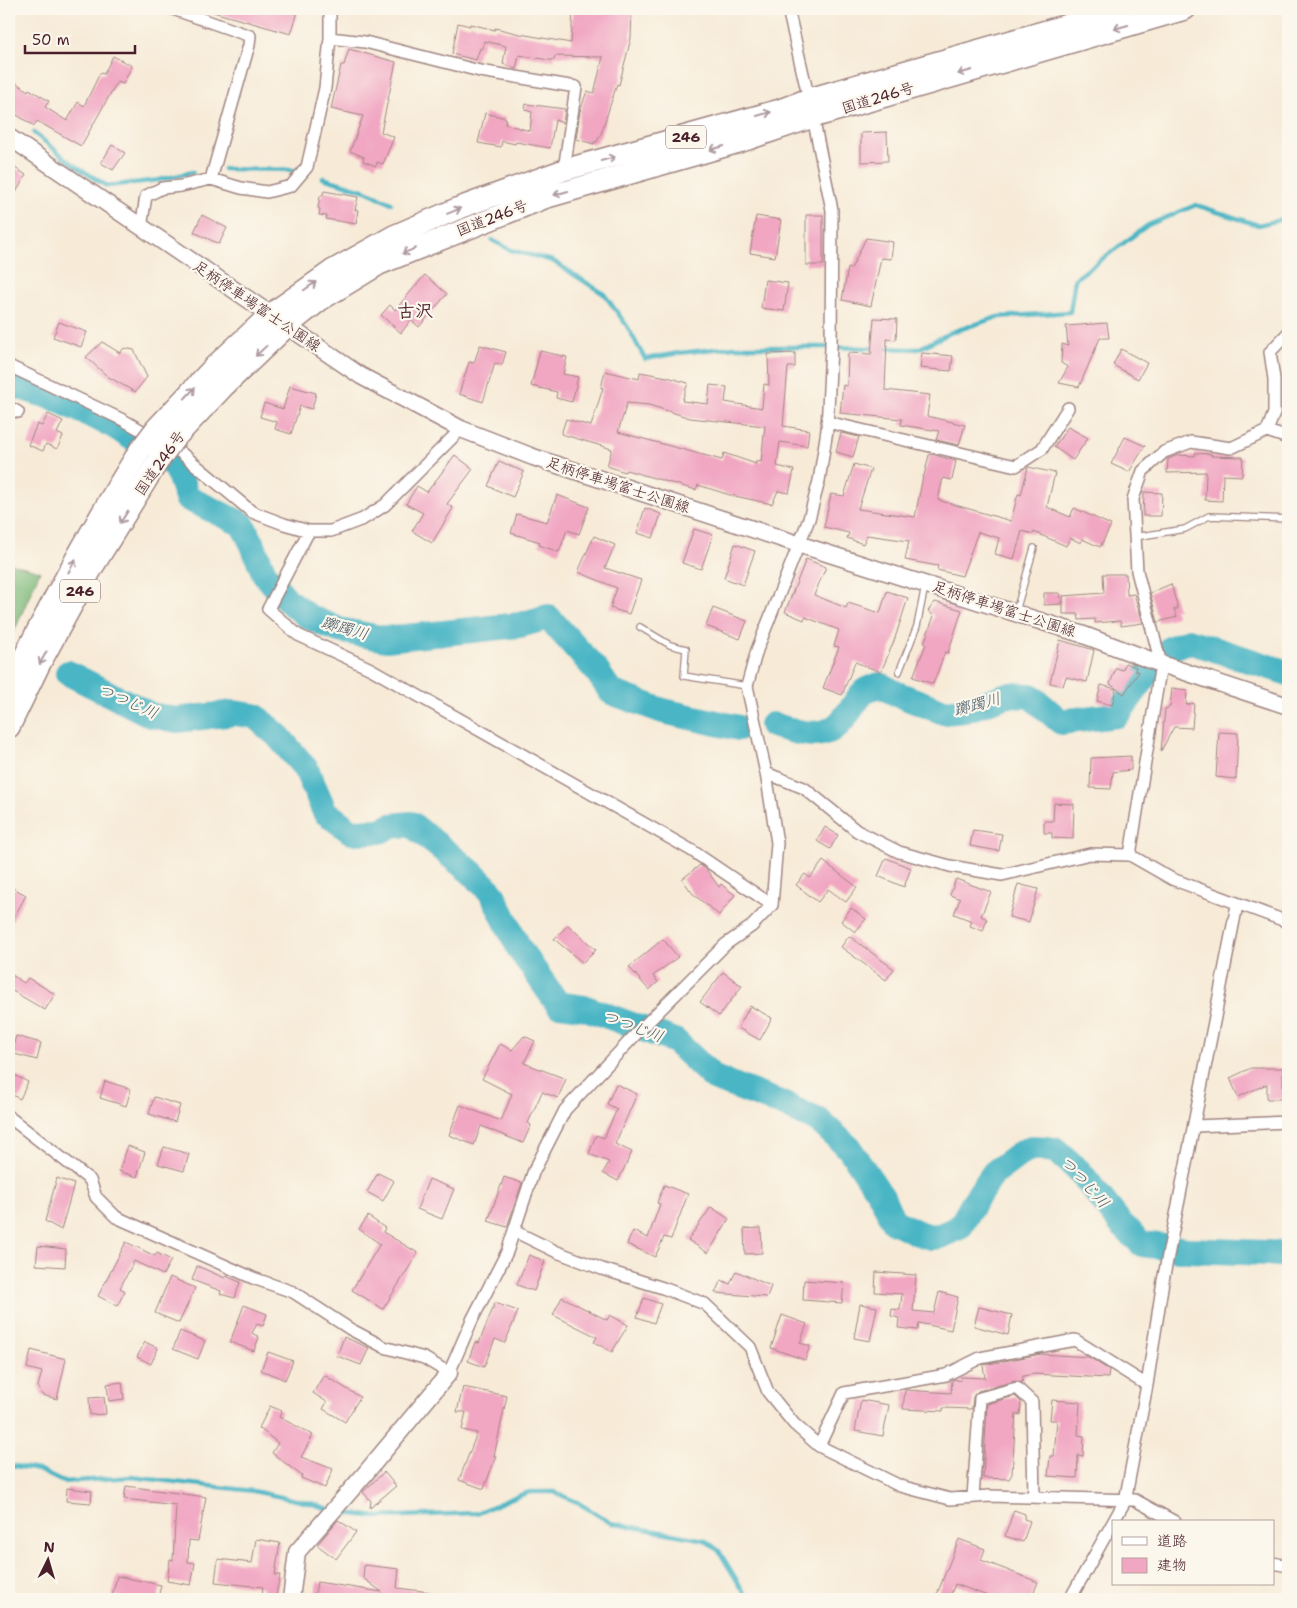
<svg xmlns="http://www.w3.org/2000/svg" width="1297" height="1608" font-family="'Shantell Sans','Klee One',sans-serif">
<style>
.forest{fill:#7ab777;stroke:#626b51}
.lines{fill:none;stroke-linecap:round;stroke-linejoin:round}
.stream{stroke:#49b5c5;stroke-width:4.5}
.river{stroke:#49b5c5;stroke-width:26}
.building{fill:#f1a6c2;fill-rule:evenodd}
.lane-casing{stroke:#a08582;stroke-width:8}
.street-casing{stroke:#a08582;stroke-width:14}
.secondary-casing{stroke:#a08582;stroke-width:19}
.highway-casing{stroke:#a08582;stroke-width:24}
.lane{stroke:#fff;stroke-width:5.5}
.street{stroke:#fff;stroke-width:11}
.secondary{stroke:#fff;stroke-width:16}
.highway{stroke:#fff;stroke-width:21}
.highway-bridge-casing{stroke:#a08582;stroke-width:24;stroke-linecap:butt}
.highway-bridge{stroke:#fff;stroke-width:21}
.oneway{stroke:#ae9aa0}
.labels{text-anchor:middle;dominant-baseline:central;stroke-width:4.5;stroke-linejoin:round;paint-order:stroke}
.shield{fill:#fbf7ec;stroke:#7f6065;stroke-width:1}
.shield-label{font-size:14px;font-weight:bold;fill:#4a1f2b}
.street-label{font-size:15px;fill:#4a1f2b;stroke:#fbf7ec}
.water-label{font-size:16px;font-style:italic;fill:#4a5b69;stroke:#fbf7ec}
.quarter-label{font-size:18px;font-weight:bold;fill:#4a1f2b;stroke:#fbf7ec}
</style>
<rect width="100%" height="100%" fill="#fbf7ec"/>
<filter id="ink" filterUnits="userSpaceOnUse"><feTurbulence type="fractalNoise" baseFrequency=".02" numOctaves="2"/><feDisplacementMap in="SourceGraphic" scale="10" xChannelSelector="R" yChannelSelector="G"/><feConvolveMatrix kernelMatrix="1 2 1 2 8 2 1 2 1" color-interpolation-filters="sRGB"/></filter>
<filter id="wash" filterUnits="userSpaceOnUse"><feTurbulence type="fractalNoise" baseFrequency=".0096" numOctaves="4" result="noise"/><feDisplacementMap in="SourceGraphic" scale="20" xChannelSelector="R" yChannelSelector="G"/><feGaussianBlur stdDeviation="1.12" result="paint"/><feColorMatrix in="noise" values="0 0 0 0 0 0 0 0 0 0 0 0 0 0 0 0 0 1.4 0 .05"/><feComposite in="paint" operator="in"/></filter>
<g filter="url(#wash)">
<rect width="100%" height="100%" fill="#f7ebd8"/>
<path class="forest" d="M9,563L40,571L9,644Z"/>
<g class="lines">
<path class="stream" d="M34,133L74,165L107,186L159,180L193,172
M224,169L294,170
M323,178L366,191L391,203
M492,240L511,250L553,261L604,294L627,326L645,359L679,353L733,347H821L918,349L952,332L998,317L1070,312L1075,279L1148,225L1196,205L1258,225L1288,218
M9,1465L38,1470L63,1482L132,1477L253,1491L310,1503L329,1509
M338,1512L376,1517L477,1513L512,1498L530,1492H554L577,1502L611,1523L705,1540L719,1551L748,1599"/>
<path class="river" d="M9,381L17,386L52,397L114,426L176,466L187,498L242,524L252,543L264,573L287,600L309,617L339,630L386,639L520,625L548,617L596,670L611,692L663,711L739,728
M1171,648L1189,641L1288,673
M68,673L151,715L177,720L234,713L255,716L278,736L306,769L325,812L352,832L380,831L391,826L411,824L471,872L492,893L520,950L558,1004L586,1008L675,1041L714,1078L780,1103L819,1121L849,1148L882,1197L893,1221L918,1233L931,1237L940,1236L960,1227L975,1200L994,1173L1018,1155L1031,1148L1048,1149L1057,1151L1080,1172L1121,1224L1142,1244L1187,1250L1268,1253L1288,1255
M772,725C793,731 820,742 839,724C844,719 849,712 853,706C864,691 862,690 880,685L897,694L944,712L965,710L1007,695L1031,696L1061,722L1117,715L1148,673"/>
</g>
<g id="blocks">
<path class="building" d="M213,9H286L298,12L291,34L213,12Z
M573,9H632L631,38L619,85L617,84L600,137H599L597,142H594V144L576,139L580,111L587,91L594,93L603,57L555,56L554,60H549L519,55L516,69L503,64L506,46L484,41L482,49L480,48L476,60L452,54L458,23L470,26V24L495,30V28L520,34L571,43Z
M349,49L396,62L381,132L394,137L383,164L377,162L376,166L363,161L364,157L350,151L363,116L331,109L341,65H344Z
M113,56L132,66L123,84L117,82L81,146L37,121L34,126L9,110V78L28,91L29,89L49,101L45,107L67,121L78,102L84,106L100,73L104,74Z
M526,104L565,109L563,123L555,120L550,148L516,142L515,144L502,141L501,147L478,143L485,113L506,118L505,124L530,131L532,112L525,110Z
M887,132L888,161L861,162V133Z
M112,145L125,153L113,170L101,163Z
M9,164L26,175L9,204Z
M324,191L358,197L355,210H358L356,224L326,219L327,216L319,215L320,209L318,208L320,196H322Z
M202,215L227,228L219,244L194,232Z
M806,215H823V265H806Z
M756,216L781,220L775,257L750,253Z
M866,238L893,242L891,259L881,258L871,306L842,300L848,268L851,269Z
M425,275L447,294L419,327L411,320L401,333L381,315L390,305L395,310Z
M765,280L788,283L784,311L761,308Z
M874,318L897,319L896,340L887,339L885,390L930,395L927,416L965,425L959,445L936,440L939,431L901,425L902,419L840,413L843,385L847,386L848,353L871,354Z
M59,322L87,332L81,347L53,337Z
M1107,323L1109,338H1100L1079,387L1059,383L1068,367L1061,363L1062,344L1068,346L1066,326Z
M102,342L120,353L124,348L134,350L147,377L135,392L107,376L86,357Z
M480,345L506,352L502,365L495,363L483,402L459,394L469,362L474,363Z
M1121,349L1147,363L1138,379L1113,365Z
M540,351L567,357L563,374L578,377L572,402L556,398L557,392L531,386Z
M795,353V367H788L783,426L809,430L807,446L780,442L777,466L794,470L789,493L778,491L772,504L730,495L698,485L696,490L626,470L625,472L607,466L612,449L561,434L566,419L591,426L603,388H601L605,371L639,379L640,372L667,377L688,383L682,401L708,404L710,385L727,387L725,402L762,408L764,384L769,385L768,354ZM627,403L649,405L690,418L765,426L761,462L756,461V464L724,453L722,460L618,432Z
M922,353L953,356L951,371L920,368Z
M290,386L316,393L312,409L300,406L291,434L275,429L277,422L260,417L264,403L283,409Z
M48,414L63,421L57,433L63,436L57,449L46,444L43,451L28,445L37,424L42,426Z
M1068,427L1088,438L1073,460L1054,447Z
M841,433L859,437L853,457L836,452Z
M1125,437L1145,446L1129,472L1111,464Z
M1195,453L1212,454L1211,456L1243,457L1242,476L1223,475L1222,501L1205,500L1206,472L1167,473L1168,459L1178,455L1195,456Z
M932,454L956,461L952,480L943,478L938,500L1011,521L1018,494L1021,495L1028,467L1055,473L1047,507L1070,517L1074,508L1111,525L1100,547L1082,539L1081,543L1070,538L1066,546L1034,532L1033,534L1022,531L1014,559L995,554L999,538L978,532L962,576L937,570L938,566L905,560L909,541L867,535L863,544L847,538L849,533L824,527L831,494L844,496L854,464L871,469L858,509L915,517L923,476H924L929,455Z
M455,455L473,469L447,504L453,508L432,543L412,531L423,513L406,504L417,486L427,492Z
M499,461L524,472L513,497L488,486Z
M1144,492L1162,493L1161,516H1143Z
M557,495L589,507L579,534L567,530L559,552L539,545L540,542L511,533L517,514L547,522Z
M645,508L661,514L653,538L637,533Z
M694,529L713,535L701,569L682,563Z
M594,536L615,545L605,568L641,580L629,614L610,608L617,588L578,572Z
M735,544L755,551L743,585L724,578Z
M806,559L826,567L814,595L846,608L848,603L880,613L887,591L908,598L894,641L881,672L855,662L842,695L823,688L839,647L834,646L839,630L805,617L804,620L785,612Z
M1103,574H1126L1127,595L1134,594L1143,623L1121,626L1120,621L1095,623V619L1079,620L1078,614H1063V596L1104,593Z
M1171,584L1178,609H1174L1177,617L1158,622L1150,593Z
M1044,593H1060L1061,604L1044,605Z
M935,602L962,610L948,653L945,652L933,684L913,677L926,644L924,643L934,616L928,611Z
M713,608L747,621L740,639L706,626Z
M1060,640L1094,650L1087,682L1066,677L1063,686L1050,683Z
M1125,663L1136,667L1135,671L1139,672L1124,694L1110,684L1116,668L1123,670Z
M1101,685L1116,689L1112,705L1097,701Z
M1172,688L1187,690L1186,705L1194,703L1192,728L1174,727L1161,751L1165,709L1170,707Z
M1219,732L1238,733L1236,779L1216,777Z
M1131,756V770L1113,772L1111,789L1090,788L1091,758Z
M1054,803L1074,804L1073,839L1052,838V833H1044V821H1053Z
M825,827L838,835L830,849L817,841Z
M973,830L1002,834L999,851L970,846Z
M886,858L911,868L904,887L878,876Z
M823,861L857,887L846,902L828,889L818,902L796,885L805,874L810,878Z
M700,865L706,869L719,887L721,884L735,895L719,915L693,894L682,879Z
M956,879L991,892L981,916L987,919L983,931L970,926L972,921L954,914L960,899L950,895Z
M1018,884L1038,889L1029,922L1009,917Z
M9,886L26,895L9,927Z
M851,908L866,919L855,932L841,921Z
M568,925L596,950L583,963L554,939Z
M849,936L894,969L886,980L841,947Z
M663,939L678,957L653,976L658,982L649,990L629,967Z
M723,972L742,986L719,1016L700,1002Z
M9,973L24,983L28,978L55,994L45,1010L9,989Z
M750,1006L772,1018L760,1040L738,1028Z
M16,1036L41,1043L37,1060L11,1053Z
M524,1036L535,1041L524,1063L566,1079L558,1098L542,1092L528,1123L531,1125L523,1143L481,1126L474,1145L449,1135L460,1105L501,1121L512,1094L482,1079L500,1044L512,1050Z
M1251,1068H1283V1099H1267V1084L1238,1097L1230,1078Z
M9,1072L28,1082L20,1099L9,1093Z
M105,1081L131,1089L126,1106L100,1098Z
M616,1084L637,1094L615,1144L632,1152L618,1181L603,1173L609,1162L589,1154L596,1135L604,1138L617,1109L607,1104Z
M154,1097L180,1105L175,1122L149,1114Z
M128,1146L145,1152L137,1177L119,1171Z
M164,1147L189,1154L184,1171L158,1164Z
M378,1173L394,1181L383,1201L367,1192Z
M504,1177L522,1183L507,1227L488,1221Z
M57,1178L74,1184L61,1230L45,1221Z
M429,1179L454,1189L442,1219L417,1209Z
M664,1185L688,1194L671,1239L664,1237L655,1257L627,1244L633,1231L648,1238L660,1204L657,1203Z
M711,1207L729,1219L708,1253L688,1240Z
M368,1216L385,1228L383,1232L418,1253L383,1309L352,1290L380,1244L359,1229Z
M761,1228L762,1253L745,1254L744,1229Z
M126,1242L155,1256L157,1253L171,1260L163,1275L134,1261L120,1288L125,1291L117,1306L98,1296Z
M38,1246L66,1249L65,1267L36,1265Z
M529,1255L545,1261L534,1291L517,1285Z
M197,1266L225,1278L226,1276L240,1282L235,1298L220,1294L221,1291L192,1280Z
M736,1271L771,1286L767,1297L715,1293L721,1280L730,1284Z
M876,1272L916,1275L913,1311L934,1313L939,1292L958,1297L951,1330L919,1323L918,1330L898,1328L899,1318L891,1316L892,1309L900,1310L902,1294L875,1292Z
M170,1277L195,1288L179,1323L155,1313Z
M804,1280L844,1283L842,1303L803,1300Z
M562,1297L607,1320L610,1315L628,1325L612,1352L594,1342L597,1337L553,1315Z
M644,1298L661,1304L654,1323L637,1317Z
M495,1303L518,1311L505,1343L495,1339L484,1367L468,1361L475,1342L479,1343Z
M860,1304L877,1307L870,1341L854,1338Z
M244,1305L267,1314L263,1326L257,1324L252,1333L259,1337L254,1351L230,1342Z
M979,1307L1012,1315L1008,1335L974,1326Z
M782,1315L807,1324L800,1343L810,1346L805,1360L771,1348Z
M180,1331L205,1341L198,1359L173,1349Z
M344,1337L369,1348L361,1365L337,1356Z
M145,1342L158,1348L151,1364L137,1357Z
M31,1350L66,1359L57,1399L42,1395L38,1386L42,1372L27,1368Z
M268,1352L293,1361L285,1380L261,1370Z
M1041,1354L1089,1357L1109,1370L1108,1378L1034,1374L1023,1376L1022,1383L1015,1381L978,1391L973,1397L972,1409L943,1408V1411L903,1409L905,1390L951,1393L952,1381L954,1379L960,1381L961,1377L985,1378L983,1365Z
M324,1375L360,1397L345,1422L323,1409L327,1402L313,1393Z
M122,1382L124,1399L109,1401L107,1384Z
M463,1387L507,1396L494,1456H496L484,1489L459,1480L477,1433L462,1430L466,1412H457Z
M1015,1396L1021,1402L1020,1415L1016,1414L1012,1474L1009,1479L983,1478L987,1404Z
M104,1397L106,1414L90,1415L89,1398Z
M861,1400L889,1405L883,1436L855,1431Z
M1052,1400L1080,1402L1078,1435L1084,1436L1083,1456L1078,1455L1077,1478L1048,1476L1050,1456H1054L1057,1420H1050Z
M270,1406L282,1411L279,1417L313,1435L301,1457L333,1469L325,1488L301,1478L302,1476L272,1453L278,1443L259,1428Z
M384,1472L396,1486L370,1508L371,1501L363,1492Z
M126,1486L206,1497L198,1541L189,1540L188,1562L195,1563L191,1585L167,1581L170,1559L173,1560L176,1505L124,1499Z
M67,1488L92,1491L91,1503L66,1501Z
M1014,1510L1025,1514L1024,1519L1030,1521L1023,1542L1005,1536Z
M338,1520L356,1532L336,1559L317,1545Z
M256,1539L280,1543L275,1575H280L276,1596L262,1597L263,1587L215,1582L218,1559L252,1563Z
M959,1539L985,1549L981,1560L1038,1582L1031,1599H996L955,1584L949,1599H935Z
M364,1565L399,1569L397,1588L430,1592L429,1599H392L386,1595L385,1599H314L317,1582L382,1592L363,1578Z
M117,1576L161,1585L158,1599H126L112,1596Z"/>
</g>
</g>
<g filter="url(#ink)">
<use href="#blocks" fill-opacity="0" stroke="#a08582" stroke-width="1"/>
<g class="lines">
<g class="lane-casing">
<path id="lane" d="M1135,537L1185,529L1209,516L1288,519
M1016,611L1034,548
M640,627L670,645L686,649L684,676L747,686
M899,672L917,626L925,586"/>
</g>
<g class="street-casing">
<path id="street" d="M173,9L250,36L249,45L211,179
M330,38L365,42L480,71L576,87L564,170
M141,228L146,196L162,188L181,186L211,179L241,188L267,192L291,186L307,167L325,88L330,38V13L328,9
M9,366L123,420L180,452L252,512L284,524L309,531H331L363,519L385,505L461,429
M9,407L18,412
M827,422L1016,466L1042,449L1068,408
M1267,431L1288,438
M309,531L268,609L298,635L371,669L691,850L772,905
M766,773L804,788L857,831L899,852L950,866L1002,875L1090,854L1130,855L1172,879L1288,922
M1130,855L1161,664L1137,571L1133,499L1143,471L1164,452L1191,442L1231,448L1267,431L1274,413V379L1270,352L1288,333
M9,1117L90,1180L96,1197L116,1217L253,1278L293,1292L350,1329L384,1347L424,1358L449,1373L472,1320L507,1252L533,1173L565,1110L637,1033L726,944L752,926L772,905L777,843L766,773L747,686L757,650L809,519L819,481L827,430L831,347L832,210L813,117L788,9
M1195,1126L1288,1122
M514,1231L557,1252L602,1269L663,1288L705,1304L750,1347L768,1392L794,1424L819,1446L900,1486L950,1499L989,1496L1135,1500L1175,1522
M819,1446L844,1393L946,1375L980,1358L1075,1340L1147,1385
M973,1497L980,1398L1017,1388L1032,1402L1034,1497
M1273,1563L1288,1566
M1070,1599L1125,1501L1147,1385L1163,1281L1237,905"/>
</g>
<g class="secondary-casing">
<path id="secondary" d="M9,137L361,376L461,429L533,457L798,544L1081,634L1161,664L1288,706
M291,1599L297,1552L364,1475L449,1373"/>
</g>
<g class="highway-casing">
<path id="highway" d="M156,429L215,366L271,314L332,271L394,236L459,208L564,170L780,110L809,99L1123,9
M174,439L223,387L287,326L320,300L379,264L544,198L739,142L813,117L1185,9
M9,687C49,606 92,527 140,450
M9,727L39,665L92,568L158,461"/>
</g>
<use href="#lane" class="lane"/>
<use href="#street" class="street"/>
<use href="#secondary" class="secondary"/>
<use href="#highway" class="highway"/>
<g class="highway-bridge-casing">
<path id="highway-bridge" d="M140,450L156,429
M158,461L174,439"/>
</g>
<use href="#highway-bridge" class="highway-bridge"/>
</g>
<defs><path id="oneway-shaft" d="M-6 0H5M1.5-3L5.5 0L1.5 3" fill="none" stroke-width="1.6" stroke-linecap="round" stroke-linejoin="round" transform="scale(1.25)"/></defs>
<g class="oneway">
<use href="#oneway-shaft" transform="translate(1121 27) rotate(164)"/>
<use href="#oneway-shaft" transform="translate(965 72) rotate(164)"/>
<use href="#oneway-shaft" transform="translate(764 114) rotate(-16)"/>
<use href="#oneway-shaft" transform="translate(717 148) rotate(164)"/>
<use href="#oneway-shaft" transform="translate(608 159) rotate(-15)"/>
<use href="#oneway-shaft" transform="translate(561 193) rotate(164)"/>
<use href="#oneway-shaft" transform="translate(454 211) rotate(-22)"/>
<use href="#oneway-shaft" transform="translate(409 251) rotate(158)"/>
<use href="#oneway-shaft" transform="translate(310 286) rotate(-35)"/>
<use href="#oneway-shaft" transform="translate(261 351) rotate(137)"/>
<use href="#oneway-shaft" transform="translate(190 393) rotate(-47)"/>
<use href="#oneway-shaft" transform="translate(124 517) rotate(122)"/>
<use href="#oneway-shaft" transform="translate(72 566) rotate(-61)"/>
<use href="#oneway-shaft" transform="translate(43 658) rotate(118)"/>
</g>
</g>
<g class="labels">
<g class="shield">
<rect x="666" y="125.5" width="40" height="23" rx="4"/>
<rect x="60" y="579.5" width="40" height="23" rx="4"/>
</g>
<g class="shield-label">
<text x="686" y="137">246</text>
<text x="80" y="591">246</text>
</g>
<g class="street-label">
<text transform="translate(878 98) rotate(-17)">国道246号</text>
<text transform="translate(492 218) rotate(-21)">国道246号</text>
<text transform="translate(257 306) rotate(34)">足柄停車場富士公園線</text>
<text transform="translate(160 463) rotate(-55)">国道246号</text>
<text transform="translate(618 485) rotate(18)">足柄停車場富士公園線</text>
<text transform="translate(1004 609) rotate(18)">足柄停車場富士公園線</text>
</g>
<g class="water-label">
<text transform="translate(345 628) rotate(16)">躑躅川</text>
<text transform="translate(128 701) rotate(24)">つつじ川</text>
<text transform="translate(977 704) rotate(-15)">躑躅川</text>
<text transform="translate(633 1026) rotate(21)">つつじ川</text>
<text transform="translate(1085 1182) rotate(48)">つつじ川</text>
</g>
<g class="quarter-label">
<text x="415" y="311">古沢</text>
</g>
</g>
<rect width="1297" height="1608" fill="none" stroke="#fbf7ec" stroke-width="30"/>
<rect x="1112" y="1520" width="162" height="65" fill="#fbf7ec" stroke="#b4a19f"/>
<rect x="1122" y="1537" width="25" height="8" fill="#ffffff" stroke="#b4a19f"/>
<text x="1157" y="1546" font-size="15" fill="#4a1f2b">道路</text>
<rect x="1122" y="1558" width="25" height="15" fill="#f1a6c2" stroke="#b4a19f"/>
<text x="1157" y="1570" font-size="15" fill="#4a1f2b">建物</text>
<g transform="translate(48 1560) rotate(5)" stroke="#fbf7ec" stroke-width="4" paint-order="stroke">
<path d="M0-4L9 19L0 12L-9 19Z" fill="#4a1f2b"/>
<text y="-8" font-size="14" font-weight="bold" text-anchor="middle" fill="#4a1f2b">N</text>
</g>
<path d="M25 45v8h110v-8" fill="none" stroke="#4a1f2b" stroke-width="2.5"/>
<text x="32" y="45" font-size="15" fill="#4a1f2b" stroke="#fbf7ec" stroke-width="4" paint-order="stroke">50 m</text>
</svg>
